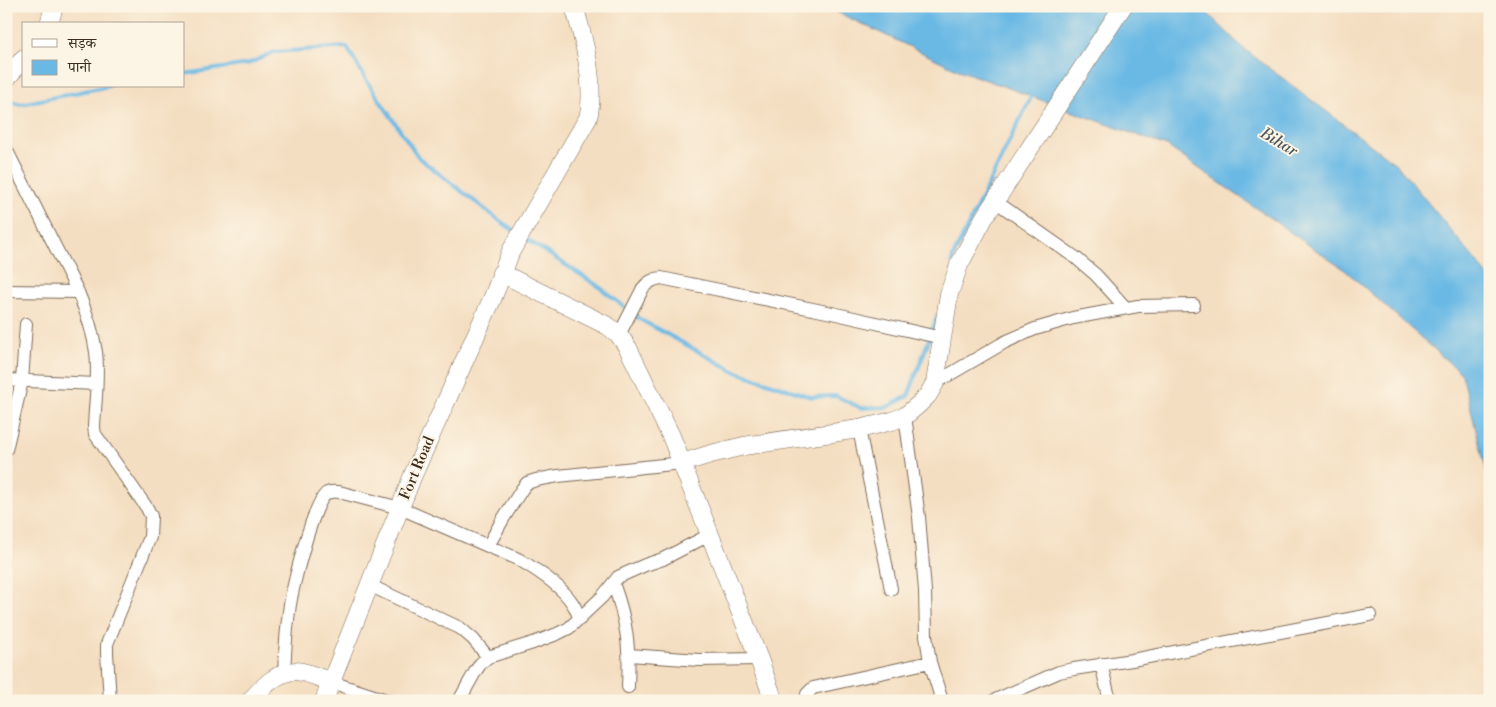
<svg xmlns="http://www.w3.org/2000/svg" width="1496" height="707" font-family="'Libre Bodoni','Noto Serif Devanagari',serif">
<style>
.water{fill:#6ab9e5;stroke:#527282}
.lines{fill:none;stroke-linecap:round;stroke-linejoin:round}
.stream{stroke:#6ab9e5;stroke-width:4}
.street-casing{stroke:#7c6957;stroke-width:14}
.secondary-casing{stroke:#7c6957;stroke-width:19}
.street{stroke:#fff;stroke-width:12}
.secondary{stroke:#fff;stroke-width:18}
.labels{text-anchor:middle;dominant-baseline:central;stroke-width:4;stroke-linejoin:round;paint-order:stroke}
.street-label{font-size:15px;fill:#3b2a1e;stroke:#fcf5e5}
.water-label{font-size:16px;font-style:italic;fill:#49555a;stroke:#fcf5e5}
</style>
<rect width="100%" height="100%" fill="#fcf5e5"/>
<filter id="ink" filterUnits="userSpaceOnUse"><feTurbulence type="fractalNoise" baseFrequency=".02" numOctaves="2"/><feDisplacementMap in="SourceGraphic" scale="10" xChannelSelector="R" yChannelSelector="G"/><feConvolveMatrix kernelMatrix="1 2 1 2 8 2 1 2 1" color-interpolation-filters="sRGB"/></filter>
<filter id="wash" filterUnits="userSpaceOnUse"><feTurbulence type="fractalNoise" baseFrequency=".0096" numOctaves="4" result="noise"/><feDisplacementMap in="SourceGraphic" scale="20" xChannelSelector="R" yChannelSelector="G"/><feGaussianBlur stdDeviation="1.12" result="paint"/><feColorMatrix in="noise" values="0 0 0 0 0 0 0 0 0 0 0 0 0 0 0 0 0 1.4 0 .05"/><feComposite in="paint" operator="in"/></filter>
<g filter="url(#wash)">
<rect width="100%" height="100%" fill="#f4dec1"/>
<path class="water" d="M824,6H1200L1244,49L1397,165L1490,278V485L1462,374L1346,271L1167,146L959,70Z"/>
<g class="lines">
<path class="stream" d="M184,74L248,64L274,52L347,47L368,83L419,158L500,221L516,232
M6,100L21,104L109,86
M523,237L598,286L641,320L734,371L811,397L836,396L861,408L887,407L908,396L938,315
M952,262L953,257L1033,93"/>
</g>
</g>
<g filter="url(#ink)">
<g class="lines">
<g class="street-casing">
<path id="street" d="M6,149L78,292C86,311 93,331 96,352C99,376 95,402 94,427L95,434L147,508L151,516L150,537L107,644V653L110,701
M995,201L1076,258L1096,275L1125,307
M6,291L78,292
M619,335L643,288C648,282 653,279 661,278L832,313L942,338
M6,380L96,384
M935,383L1005,342L1035,329L1073,318L1138,306L1194,305
M905,416L919,517L925,591L926,636L930,662L942,701
M859,429L891,589
M6,450L22,381L26,324
M488,546L503,519L522,489L527,483L536,480L558,476L682,463
M613,583C627,621 630,647 628,687
M369,585L460,628L473,639L488,657
M629,655L699,660L759,659
M1101,664L1110,701
M284,673C285,653 286,632 289,612C291,593 313,501 327,493C331,491 335,492 339,492L400,508L518,559C537,570 562,586 573,604C576,609 578,614 580,619
M331,682L389,701
M459,701L475,672L481,663L488,657L533,643L557,634L569,628L602,597L618,577L645,565L663,559L711,534
M807,701V694L813,688L930,662
M993,701L1059,672L1074,669L1132,660L1370,615"/>
</g>
<g class="secondary-casing">
<path id="secondary" d="M49,24L54,6
M6,79L24,58
M501,273L608,326L619,335L628,348L671,436L759,659L774,701
M682,463L711,454L744,446L859,429L892,421L905,416L918,405L928,395L935,383L949,294L959,265L984,218L1123,6
M250,701C262,688 277,671 296,671C308,672 320,678 331,682
M324,701L331,682L413,475L493,297L511,251L588,118C596,85 584,39 574,6"/>
</g>
<use href="#street" class="street"/>
<use href="#secondary" class="secondary"/>
</g>
</g>
<g class="labels">
<g class="street-label">
<text transform="translate(417 468) rotate(-67)">Fort Road</text>
</g>
<g class="water-label">
<text transform="translate(1279 142) rotate(31)">Bihar</text>
</g>
</g>
<rect width="1496" height="707" fill="none" stroke="#fcf5e5" stroke-width="25"/>
<rect x="22" y="22" width="162" height="65" fill="#fcf5e5" stroke="#afa495"/>
<rect x="32" y="39" width="25" height="8" fill="#ffffff" stroke="#afa495"/>
<text x="68" y="48" font-size="15" fill="#3b2a1e">सड़क</text>
<rect x="32" y="60" width="25" height="15" fill="#6ab9e5" stroke="#afa495"/>
<text x="68" y="72" font-size="15" fill="#3b2a1e">पानी</text>
</svg>
